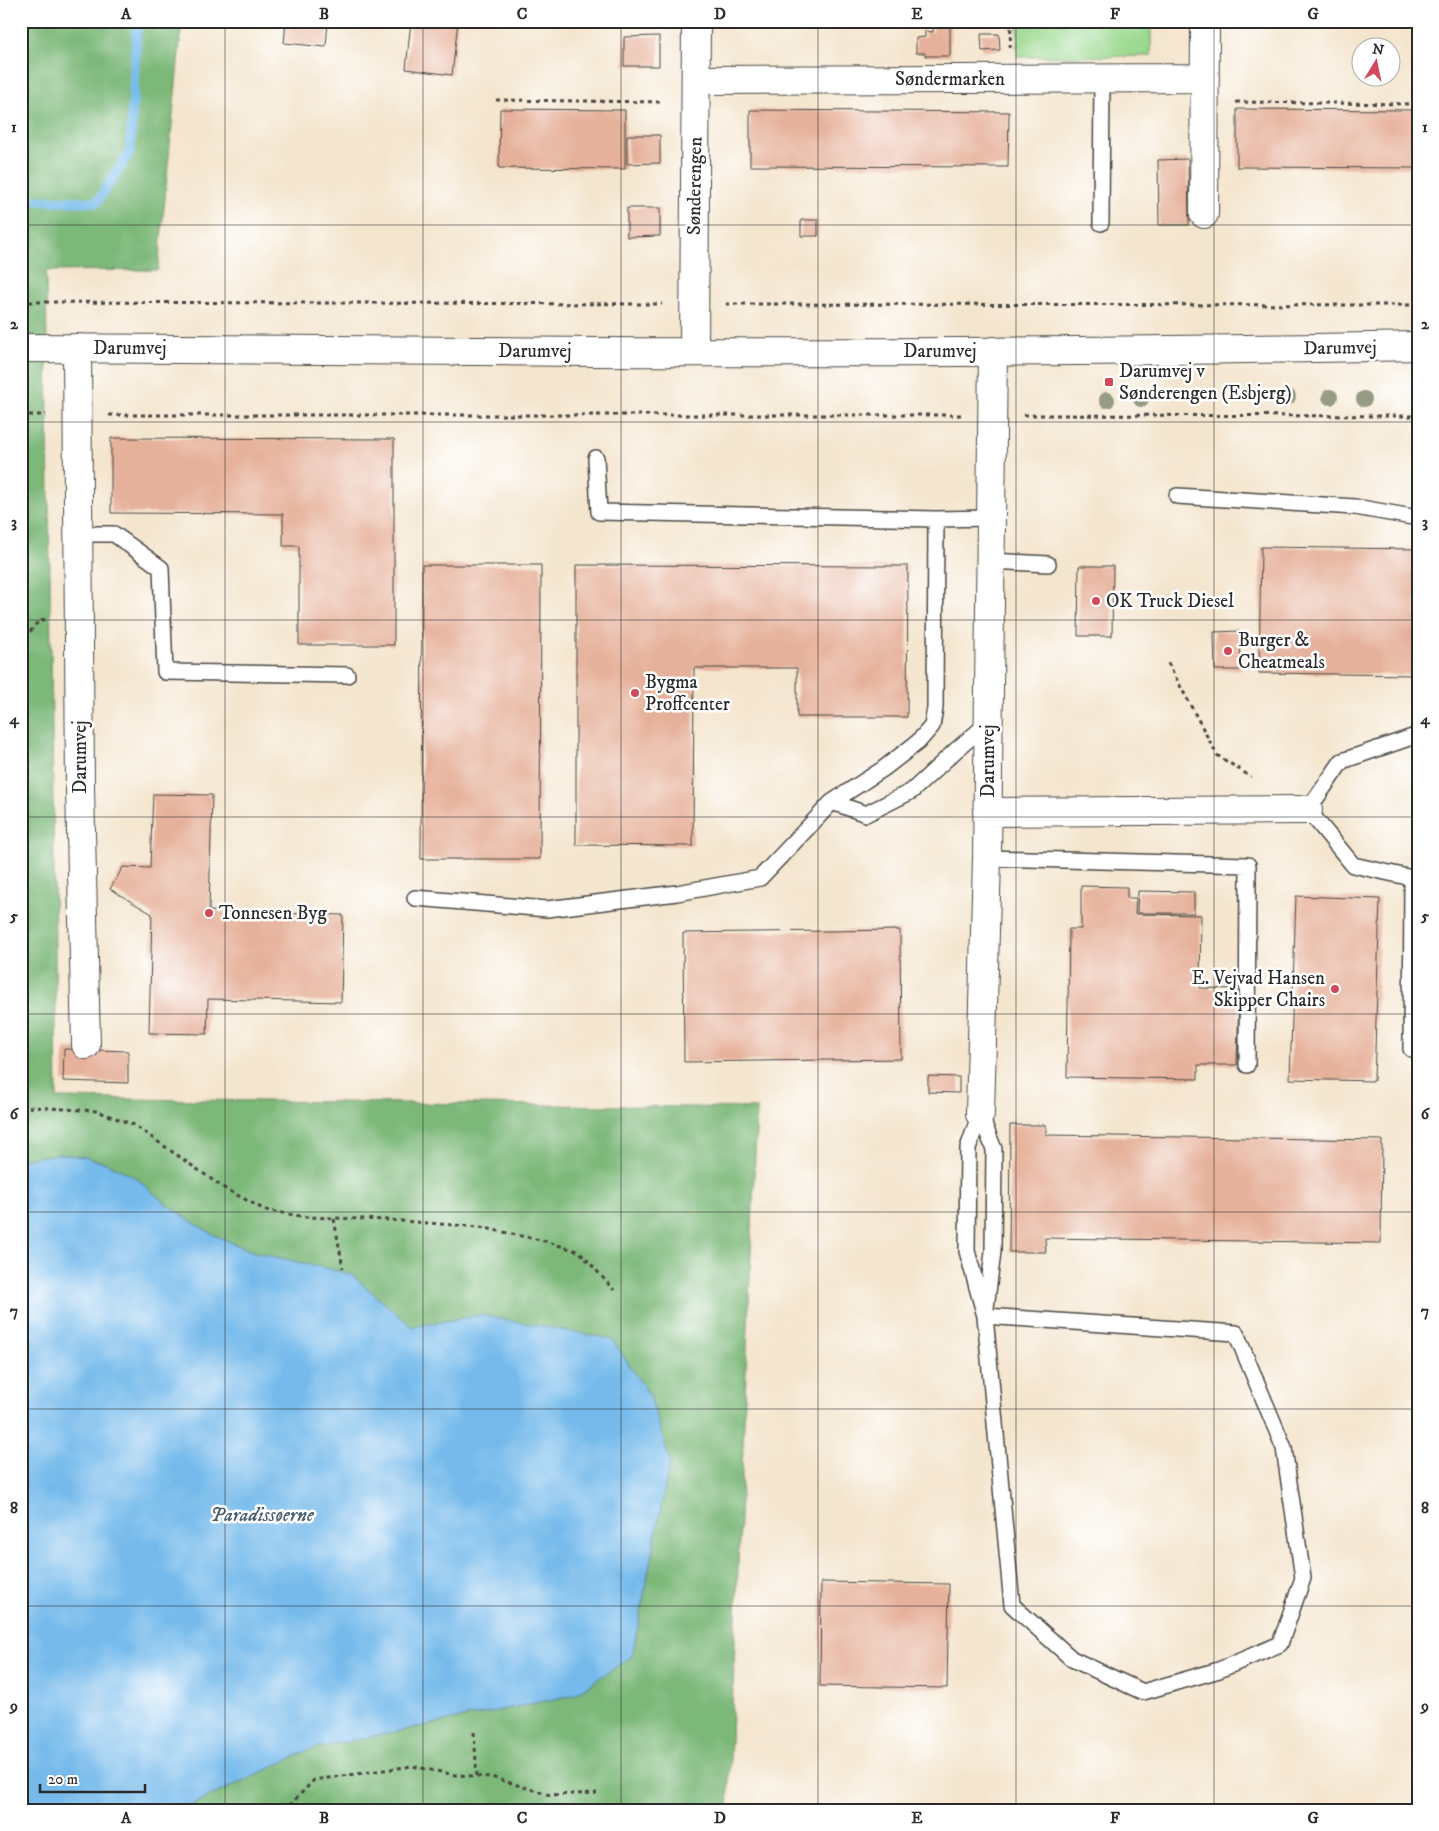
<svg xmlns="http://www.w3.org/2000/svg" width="1439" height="1831" font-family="'IM FELL DW Pica',serif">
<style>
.green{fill:#9ad88d;stroke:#62825c}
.forest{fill:#7bb878;stroke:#537252}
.water{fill:#74baeb;stroke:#50728b}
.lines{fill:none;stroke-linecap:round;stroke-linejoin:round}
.stream{stroke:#74baeb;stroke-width:10}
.building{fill:#e6b19a}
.service-casing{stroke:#494743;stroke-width:18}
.minor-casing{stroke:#494743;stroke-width:30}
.tertiary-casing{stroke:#494743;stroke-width:30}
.path{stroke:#494743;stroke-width:3;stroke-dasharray:4 4;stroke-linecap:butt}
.service{stroke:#fff;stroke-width:15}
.minor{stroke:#fff;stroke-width:28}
.tertiary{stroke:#fff;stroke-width:28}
.tree{fill:#989b84}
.grid{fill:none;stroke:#2b2b2b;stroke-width:1;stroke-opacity:0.55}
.poi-dot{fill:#d1495b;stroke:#fff;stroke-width:2}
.labels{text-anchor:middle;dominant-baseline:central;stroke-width:5;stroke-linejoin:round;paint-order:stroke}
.street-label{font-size:19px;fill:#2b2b2b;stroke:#fff}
.poi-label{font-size:19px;fill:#2b2b2b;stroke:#fff;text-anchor:start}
.water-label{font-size:20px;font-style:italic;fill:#455d6e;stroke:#fff}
.neatline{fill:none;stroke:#2b2b2b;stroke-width:2}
.grid-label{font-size:16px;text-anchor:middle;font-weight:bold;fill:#2b2b2b}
</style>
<rect width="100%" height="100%" fill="#fff"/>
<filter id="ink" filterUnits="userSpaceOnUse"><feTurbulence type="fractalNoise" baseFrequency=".02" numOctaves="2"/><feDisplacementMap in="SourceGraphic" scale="10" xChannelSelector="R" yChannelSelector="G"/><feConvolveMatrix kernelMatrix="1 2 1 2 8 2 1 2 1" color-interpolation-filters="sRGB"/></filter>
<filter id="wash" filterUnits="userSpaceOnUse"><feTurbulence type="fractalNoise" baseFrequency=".0096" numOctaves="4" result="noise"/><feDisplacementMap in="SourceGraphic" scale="20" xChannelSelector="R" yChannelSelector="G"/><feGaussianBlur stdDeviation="1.12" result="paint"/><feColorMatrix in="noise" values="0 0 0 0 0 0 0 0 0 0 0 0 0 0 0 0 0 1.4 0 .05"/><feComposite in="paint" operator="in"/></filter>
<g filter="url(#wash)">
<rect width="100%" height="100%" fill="#f4e5ce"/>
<path class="green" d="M1017,21H1151V56L1017,57Z"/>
<path class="forest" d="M21,21H182L158,270L46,271L57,1098L757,1108L728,1810H181L311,1749L574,1695L632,1656L670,1461L480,1315L412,1327L351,1274L254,1252L216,1236L194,1223L166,1204L135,1177L109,1164L85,1157L60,1154L21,1159Z"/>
<path class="water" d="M60,1154L85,1157L109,1164L135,1177L166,1204L194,1223L216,1236L254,1252L351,1274L412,1327L480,1315L612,1339L650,1396L670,1461L632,1656L574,1695L311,1749L181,1810H21V1159Z"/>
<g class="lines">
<path class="stream" d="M21,200L97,202L130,152L137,21"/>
</g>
<g id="blocks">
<path class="building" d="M286,21H328L326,47L284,43Z
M411,21H458L452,75L406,69Z
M934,21H950V56H925V53H916V38L925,37V31L933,32Z
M1161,21H1191V26L1161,25Z
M981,34H999L1000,50L982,51Z
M659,36V66H624V37Z
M500,109L625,110V169L499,168Z
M1237,109L1418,110V168L1237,167Z
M750,110L1009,112L1008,167L750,166Z
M627,135H660V163L627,164Z
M1188,159L1189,225H1159L1158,160Z
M627,208H660V236L627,237Z
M801,220H818V236H801Z
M111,438L394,439V645H299V546H283V514L111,513Z
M1261,547L1417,549L1415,675L1259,673Z
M422,565H541L540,859H421Z
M576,565L908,566L907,717H797V668H694L693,846L576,845Z
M1079,566H1113L1112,636H1078Z
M1240,631L1241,670H1215L1214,632Z
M153,794L212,795L209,911L343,915L341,1002L208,999L207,1034L149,1033L152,914L110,889L123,867L150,868Z
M1081,886L1127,887V898H1136L1135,914L1201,915L1200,988L1239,989L1237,1065H1198V1079L1067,1077L1069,929H1081Z
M1138,891L1194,892V913H1137Z
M1296,896L1380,899L1374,1081L1290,1079Z
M900,930L901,1059L684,1062L683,933Z
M64,1049L128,1051V1083L63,1081Z
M928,1076L959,1077V1093L928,1092Z
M1010,1125H1046V1135L1382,1140L1381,1243L1045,1238L1046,1252H1009Z
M821,1582L949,1584L947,1688L820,1686Z"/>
</g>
</g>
<g filter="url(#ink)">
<use href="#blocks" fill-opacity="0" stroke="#494743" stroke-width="1"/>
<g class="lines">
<g class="service-casing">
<path id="service" d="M1101,223L1102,78
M596,458L599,512L936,519L990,518
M1177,496L1355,507L1418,518
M78,534H114L161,568L165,672L347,675
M990,561L1048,564
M832,802L866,814L912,791L955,751L988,723
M987,858L1248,865L1247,1065
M415,898L547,909L677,893L760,878L832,802L883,769L918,742L932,726L935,708L936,519
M1411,1049L1412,878L1353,865L1308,810L1342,761L1418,735
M980,1114L968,1148L967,1251L985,1316L1012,1605L1072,1659L1143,1692L1219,1670L1280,1644L1303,1578L1284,1448L1236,1333L985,1316L993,1252L994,1149L980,1114"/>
</g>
<g class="minor-casing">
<path id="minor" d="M696,80L1205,78
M1204,214L1205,21
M77,348L80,789L86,1045
M694,351L696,21
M987,812L1308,810
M980,1114L987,858L993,351"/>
</g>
<g class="tertiary-casing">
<path id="tertiary" d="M21,348C213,348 405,351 597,352C870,353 1144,352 1418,346"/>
</g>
<path class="path" d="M1010,48L1011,21
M496,100L663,102
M1236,102L1418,104
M21,302L662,304
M726,304L1418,305
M21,415H46
M109,415H961
M1024,415L1418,416
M21,645L36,624L46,618
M1168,663L1217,755L1251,777
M21,1108L34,1107L97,1111L134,1125L224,1188L265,1210L306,1217L389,1220L480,1227L545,1241L580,1252L614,1290
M334,1219L343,1268
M474,1732L477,1776
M283,1810L288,1807L314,1780L412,1766L455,1775L491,1777L550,1795L597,1793"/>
<use href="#service" class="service"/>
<use href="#minor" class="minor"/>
<use href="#tertiary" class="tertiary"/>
</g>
<g class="tree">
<circle cx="1288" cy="397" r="8"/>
<circle cx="1330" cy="397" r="8"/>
<circle cx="1141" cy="399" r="8"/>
<circle cx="1364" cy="399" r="8"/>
<circle cx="1107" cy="400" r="8"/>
</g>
</g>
<path class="grid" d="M225,21V1810M423,21V1810M621,21V1810M818,21V1810M1016,21V1810M1214,21V1810M21,225H1418M21,422H1418M21,620H1418M21,817H1418M21,1014H1418M21,1212H1418M21,1409H1418M21,1606H1418"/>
<g class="poi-dot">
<rect x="1104" y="377" width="10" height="10" rx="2.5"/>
<circle cx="1096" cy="601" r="5"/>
<circle cx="1228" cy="651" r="5"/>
<circle cx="635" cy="693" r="5"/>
<circle cx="209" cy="913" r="5"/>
<circle cx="1335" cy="989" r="5"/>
</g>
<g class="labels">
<g class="street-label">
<text x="950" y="79">Søndermarken</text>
<text transform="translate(695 186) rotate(-89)">Sønderengen</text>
<text x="130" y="348">Darumvej</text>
<text transform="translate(1340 348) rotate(-1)">Darumvej</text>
<text x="535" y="351">Darumvej</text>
<text x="940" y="351">Darumvej</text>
<text transform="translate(80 757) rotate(-90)">Darumvej</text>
<text transform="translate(988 761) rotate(-90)">Darumvej</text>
</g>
<g class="poi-label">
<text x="1119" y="371">Darumvej v<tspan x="1119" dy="22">Sønderengen (Esbjerg)</tspan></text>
<text x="1106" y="601">OK Truck Diesel</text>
<text x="1238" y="640">Burger &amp;<tspan x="1238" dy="22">Cheatmeals</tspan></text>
<text x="645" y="682">Bygma<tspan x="645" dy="22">Proffcenter</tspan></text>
<text x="219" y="913">Tonnesen Byg</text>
<text x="1325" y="978" text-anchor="end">E. Vejvad Hansen<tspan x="1325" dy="22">Skipper Chairs</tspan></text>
</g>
<g class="water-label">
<text x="262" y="1515">Paradissøerne</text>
</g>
</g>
<rect width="1439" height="1831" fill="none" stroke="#fff" stroke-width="55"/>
<g transform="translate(1376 62) rotate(10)"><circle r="24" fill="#ffffff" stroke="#aaaaaa"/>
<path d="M0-4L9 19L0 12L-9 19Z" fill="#d1495b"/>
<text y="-8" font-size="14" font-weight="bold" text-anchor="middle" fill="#2b2b2b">N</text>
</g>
<path d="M40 1784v8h105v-8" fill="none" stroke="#2b2b2b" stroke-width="2.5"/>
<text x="48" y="1784" font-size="15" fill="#2b2b2b" stroke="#ffffff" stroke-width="4" paint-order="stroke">20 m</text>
<rect x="28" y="28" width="1384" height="1776" class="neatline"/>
<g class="grid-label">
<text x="126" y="19">A</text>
<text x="324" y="19">B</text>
<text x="522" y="19">C</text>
<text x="720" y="19">D</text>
<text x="917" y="19">E</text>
<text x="1115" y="19">F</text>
<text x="1313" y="19">G</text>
<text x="14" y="132">1</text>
<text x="1425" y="132">1</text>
<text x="14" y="329">2</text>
<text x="1425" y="329">2</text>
<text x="14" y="527">3</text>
<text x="1425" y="527">3</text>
<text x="14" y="724">4</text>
<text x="1425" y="724">4</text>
<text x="14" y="921">5</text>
<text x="1425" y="921">5</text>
<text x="14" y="1119">6</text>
<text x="1425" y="1119">6</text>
<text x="14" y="1316">7</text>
<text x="1425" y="1316">7</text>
<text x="14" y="1513">8</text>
<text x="1425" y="1513">8</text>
<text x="14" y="1711">9</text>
<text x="1425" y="1711">9</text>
<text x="126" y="1823">A</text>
<text x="324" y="1823">B</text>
<text x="522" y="1823">C</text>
<text x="720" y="1823">D</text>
<text x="917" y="1823">E</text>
<text x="1115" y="1823">F</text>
<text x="1313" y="1823">G</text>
</g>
</svg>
